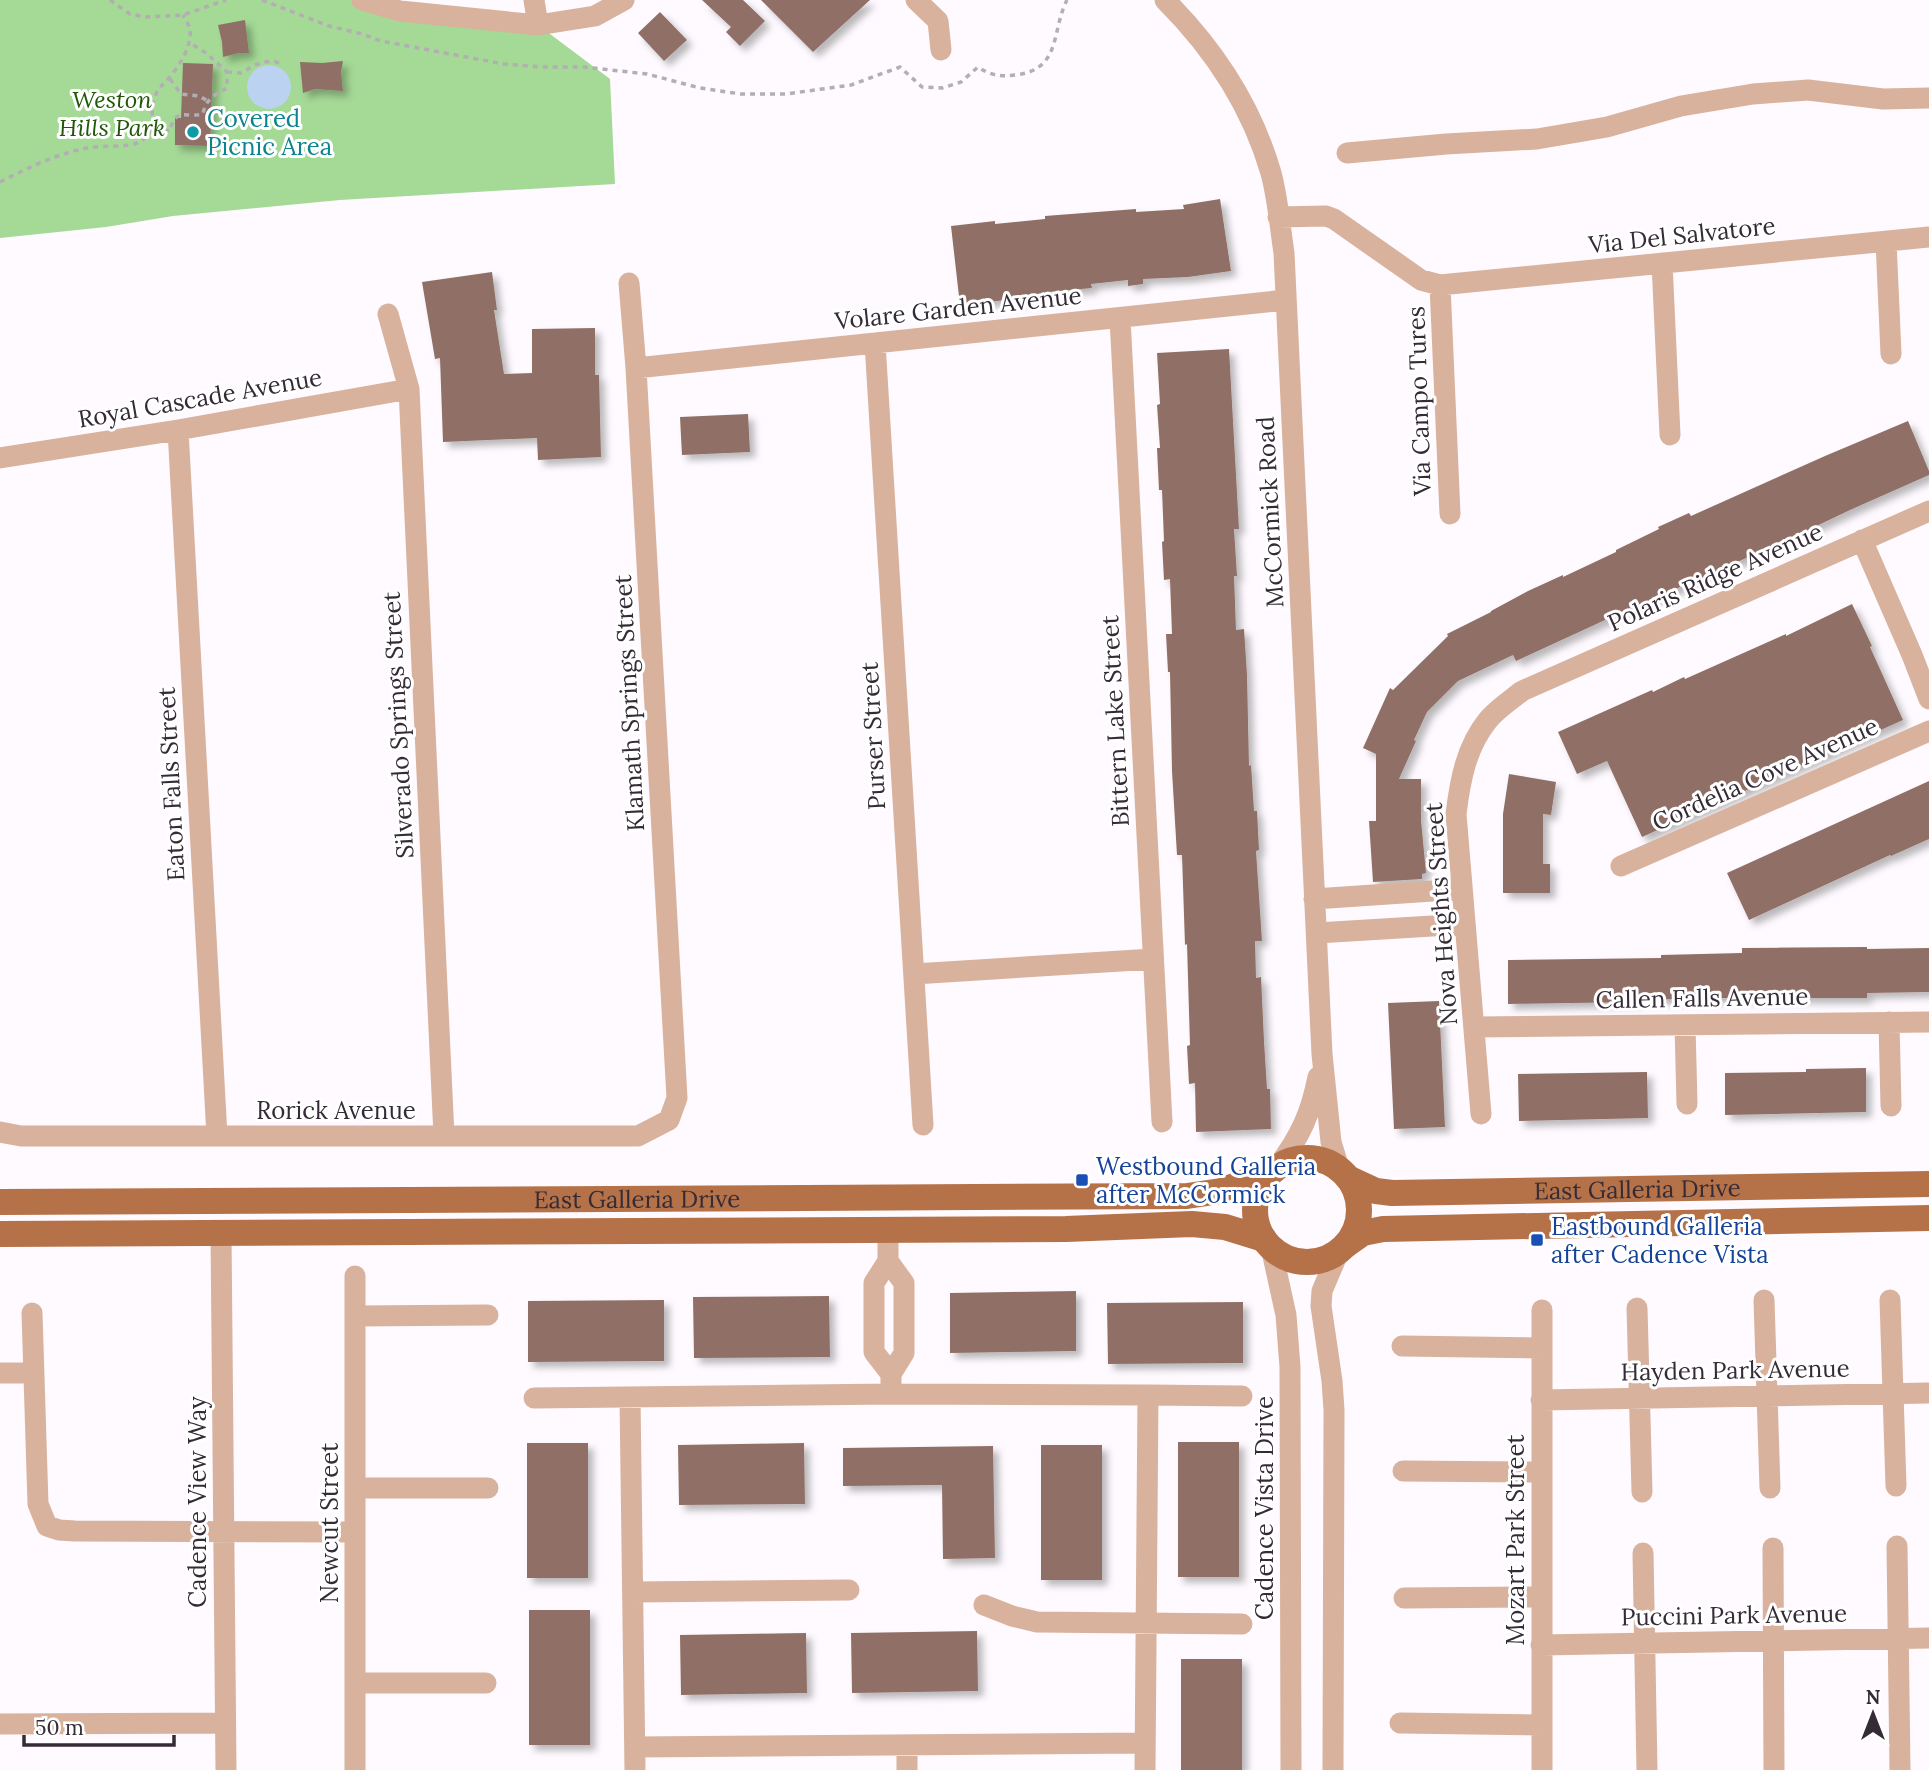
<svg xmlns="http://www.w3.org/2000/svg" width="1929" height="1770" font-family="Lora,serif">
<style>
.green{fill:#a5d996}
.water{fill:#bbd2f0}
.building{fill:#907066;filter:url(#shadow)}
.lines{fill:none;stroke-linecap:round;stroke-linejoin:round}
.path{stroke:#b3adb4;stroke-width:3.5;stroke-dasharray:5 5;stroke-linecap:butt}
.minor{stroke:#d8b29c;stroke-width:21}
.major{stroke:#b57248;stroke-width:26}
.culture-dot{fill:#0f9aa8;stroke:#fff;stroke-width:2.5}
.transit-dot{fill:#1a4fb4;stroke:#fff;stroke-width:2.5}
.labels{text-anchor:middle;dominant-baseline:central;stroke-width:6;stroke-linejoin:round;paint-order:stroke}
.park-label{font-size:24px;font-style:italic;fill:#205708;stroke:#fff}
.culture-label{font-size:24px;fill:#0d838f;stroke:#fff;text-anchor:start}
.street-label{font-size:24px;fill:#342b36;stroke:#fff}
.transit-label{font-size:24px;fill:#164399;stroke:#fff;text-anchor:start}
</style>
<defs>
<filter id="shadow"><feDropShadow dx="5.5" dy="5.5" stdDeviation="3.5" flood-color="#0004"/></filter>
</defs>
<rect width="100%" height="100%" fill="#fefaff"/>
<path class="green" d="M0,0H371L538,25L610,79L615,184L340,200L173,216L106,227L0,238Z"/>
<path class="water" d="M247 87a22 22 0 1 1 44 0a22 22 0 1 1-44 0Z"/>
<path class="building" d="M702,0H743L765,21L740,46L726,32L731,27Z
M761,0H870L813,52Z
M660,12L687,40L664,61L638,33Z
M245,20L249,53H239L223,57L222,42L218,25Z
M343,61L341,72L343,91L315,89L303,93L300,62L322,63Z
M183,63L213,64L210,146L175,145V118H181Z
M1220,199L1231,271L1188,277L1143,279V284L1128,286V280L1091,284L1092,288L1048,292L1049,298L1006,302V300L960,305L951,226L995,221V224L1045,219V216L1136,209V212L1184,209L1183,205Z
M492,272L497,310H494L504,374L532,373V329L595,328V375H599L601,457L538,460L537,438L443,442L440,358L435,359L422,282Z
M1229,349L1239,529H1234L1237,576H1234L1236,630L1244,629L1247,675L1249,766L1251,765L1254,811H1257L1259,850L1256,851L1262,941H1255L1256,978L1261,977L1264,1041L1267,1089H1270L1271,1129L1196,1132L1195,1083L1189,1084L1187,1046L1190,1045L1187,944L1185,945L1182,855H1177L1172,771L1170,672H1168L1166,634H1172L1170,579L1164,580L1162,542L1164,541L1162,490H1159L1157,448H1160L1157,405L1160,404L1157,353Z
M748,414L750,452L682,455L680,417Z
M1908,421L1929,471V475L1850,510L1808,530L1809,532L1777,546L1776,544L1716,572V574L1685,588L1684,585L1643,605L1642,603L1516,661L1513,655L1458,681L1427,712L1414,740L1416,741L1399,779H1421V820L1426,873L1422,874V879L1373,882L1369,821H1376V754L1363,748L1390,688L1393,690L1448,636L1447,634L1491,612V611L1528,591L1563,575V577L1616,552V550L1659,529L1658,527L1689,513L1691,516L1825,456Z
M1852,604L1872,646L1870,647L1903,720L1642,837L1607,761L1577,774L1558,732L1652,690L1653,692L1684,677L1685,679L1786,634V636Z
M1509,774L1556,782L1551,815L1543,814V864H1550V893H1503V814Z
M1929,781V839L1891,856L1890,855L1749,920L1727,873Z
M1867,947V949L1929,948V992L1867,993V998H1727L1635,1000V1002L1508,1004V960L1661,958V955L1742,953V948Z
M1439,1001L1445,1127L1394,1129L1388,1003Z
M1866,1068V1112L1725,1115V1073L1806,1072V1069Z
M1647,1072L1648,1118L1519,1121L1518,1074Z
M1076,1291V1351L950,1353V1293Z
M829,1296L830,1357L694,1358L693,1297Z
M664,1300V1361L528,1362V1301Z
M1243,1302V1363L1108,1364L1107,1303Z
M1178,1442H1239V1577H1178Z
M527,1443H588V1578H527Z
M804,1443L805,1504L679,1505L678,1445Z
M1041,1445H1102V1580H1041Z
M993,1446L995,1558L943,1559L942,1485L843,1486V1448Z
M529,1610H590V1745H529Z
M977,1631L978,1691L852,1693L851,1633Z
M806,1633L807,1693L681,1695L680,1635Z
M1181,1659H1242V1770H1181Z"/>
<g class="lines">
<path class="path" d="M110,0L130,14L146,17L183,15L226,0
M262,0L329,26L362,34L381,41L504,64L542,67H584L647,74L700,88L741,94H786L851,85L900,67L922,87L942,88L961,82L978,67C990,75 1000,77 1015,75C1062,70 1051,31 1067,0
M227,72L241,73L255,65L265,62L273,61L283,64
M170,79L181,94L199,96L208,101
M154,129L170,131C175,107 185,118 203,114C205,100 215,94 227,88V72L206,53L190,43
M0,182C28,168 56,154 87,148C102,145 124,148 137,143C144,140 149,134 154,129C152,118 151,107 155,96C158,88 163,85 168,79C179,67 192,46 190,30C189,25 186,20 183,15"/>
<path class="minor" d="M362,0L400,11L538,25L595,16L624,0
M534,0L538,25
M916,0L938,21L941,50
M1165,0C1213,48 1252,107 1271,173C1278,199 1280,227 1284,253L1322,1054L1331,1142L1339,1168
M1347,153L1446,144L1537,139L1607,127L1681,106L1753,94L1808,90L1883,99L1929,98
M1278,217L1326,216L1334,219L1421,280L1440,285L1929,237
M1886,241L1891,354
M1662,263L1670,435
M1440,285L1450,514
M388,314L409,389L444,1136
M1120,318L1162,1122
M875,343L923,1125
M636,368L1286,300
M178,430L217,1136
M0,458L178,430L409,389
M1862,540L1912,655L1929,699
M1621,866L1929,731
M1314,899L1462,889
M1317,933L1465,924
M914,974L1153,959
M1889,1022L1891,1106
M1685,1025L1687,1104
M1475,1027L1929,1022
M1481,1114L1456,814C1460,781 1466,747 1488,720C1497,709 1511,700 1522,691L1929,511
M0,1132L21,1136H638L669,1120L677,1098L636,368L629,283
M1278,1166C1300,1137 1311,1113 1318,1077
M888,1230V1261L874,1283V1352L891,1374L904,1353V1283L888,1261
M221,1233L226,1770
M1271,1247L1286,1315L1290,1367L1291,1770
M355,1276V1770
M1764,1300L1770,1488
M1890,1300L1896,1486
M1637,1308L1642,1492
M1542,1310V1770
M32,1313L38,1504L47,1526L59,1530L75,1531L355,1532
M355,1316L488,1315
M1402,1346L1542,1348
M0,1373H34
M891,1394L1148,1395L1145,1770
M1148,1395L1242,1396
M534,1398L891,1394V1374
M630,1398L635,1770
M1541,1400L1929,1393
M1403,1471L1541,1472
M355,1488H488
M1897,1546L1900,1770
M1773,1548L1774,1770
M1643,1553L1647,1770
M634,1592L849,1590
M1404,1598L1541,1597
M984,1605L1012,1616L1037,1622L1242,1624
M1541,1645L1929,1638
M355,1683H486
M1400,1723L1542,1725
M0,1724L225,1723
M907,1745V1770
M635,1747L1145,1743
M1333,1770L1334,1410L1332,1381L1321,1306L1322,1291L1339,1251"/>
<g class="major">
<circle cx="1307" cy="1210" r="52"/>
<path id="s1" d="M1350,1179L1376,1191L1392,1193L1929,1184"/>
<path id="s2" d="M0,1202L1187,1196L1221,1191L1270,1172"/>
<path d="M0,1234L1066,1229L1192,1224L1225,1227L1264,1239"/>
<path d="M1346,1245L1363,1233L1383,1229L1929,1218"/>
</g>
</g>
<circle class="culture-dot" cx="193" cy="132" r="7"/>
<g class="transit-dot">
<rect x="1075" y="1173" width="14" height="14" rx="3.5"/>
<rect x="1530" y="1233" width="14" height="14" rx="3.5"/>
</g>
<g class="labels">
<g class="park-label">
<text x="112" y="99">Weston<tspan x="112" dy="28">Hills Park</tspan></text>
</g>
<g class="culture-label">
<text x="207" y="118">Covered<tspan x="207" dy="28">Picnic Area</tspan></text>
</g>
<g class="street-label">
<text transform="translate(1682 235) rotate(-6)">Via Del Salvatore</text>
<text transform="translate(958 308) rotate(-6)">Volare Garden Avenue</text>
<text transform="translate(200 398) rotate(-10)">Royal Cascade Avenue</text>
<text transform="translate(1419 401) rotate(-92)">Via Campo Tures</text>
<text transform="translate(1270 512) rotate(-93)">McCormick Road</text>
<text transform="translate(1715 577) rotate(-24)">Polaris Ridge Avenue</text>
<text transform="translate(629 703) rotate(-93)">Klamath Springs Street</text>
<text transform="translate(1115 721) rotate(-93)">Bittern Lake Street</text>
<text transform="translate(398 725) rotate(-93)">Silverado Springs Street</text>
<text transform="translate(873 736) rotate(-93)">Purser Street</text>
<text transform="translate(1765 774) rotate(-24)">Cordelia Cove Avenue</text>
<text transform="translate(171 784) rotate(-93)">Eaton Falls Street</text>
<text transform="translate(1441 914) rotate(-94)">Nova Heights Street</text>
<text transform="translate(1702 998) rotate(-1)">Callen Falls Avenue</text>
<text x="336" y="1110">Rorick Avenue</text>
<text stroke="none"><textPath href="#s1" startOffset="290">East Galleria Drive</textPath></text>
<text stroke="none"><textPath href="#s2" startOffset="637">East Galleria Drive</textPath></text>
<text transform="translate(1735 1370) rotate(-1)">Hayden Park Avenue</text>
<text transform="translate(197 1502) rotate(-90)">Cadence View Way</text>
<text transform="translate(1264 1508) rotate(-90)">Cadence Vista Drive</text>
<text transform="translate(329 1523) rotate(-90)">Newcut Street</text>
<text transform="translate(1515 1540) rotate(-90)">Mozart Park Street</text>
<text transform="translate(1734 1615) rotate(-1)">Puccini Park Avenue</text>
</g>
<g class="transit-label">
<text x="1096" y="1166">Westbound Galleria<tspan x="1096" dy="28">after McCormick</tspan></text>
<text x="1551" y="1226">Eastbound Galleria<tspan x="1551" dy="28">after Cadence Vista</tspan></text>
</g>
</g>
<g transform="translate(1873 1714)" stroke="#ffffff" stroke-width="5" paint-order="stroke">
<path d="M0-5L12 26L0 18L-12 26Z" fill="#342b36"/>
<text y="-10" font-size="19" font-weight="bold" text-anchor="middle" fill="#342b36">N</text>
</g>
<path d="M24 1735v10h150v-10" fill="none" stroke="#342b36" stroke-width="3.5"/>
<text x="35" y="1735" font-size="21" fill="#342b36" stroke="#ffffff" stroke-width="5" paint-order="stroke">50 m</text>
</svg>
